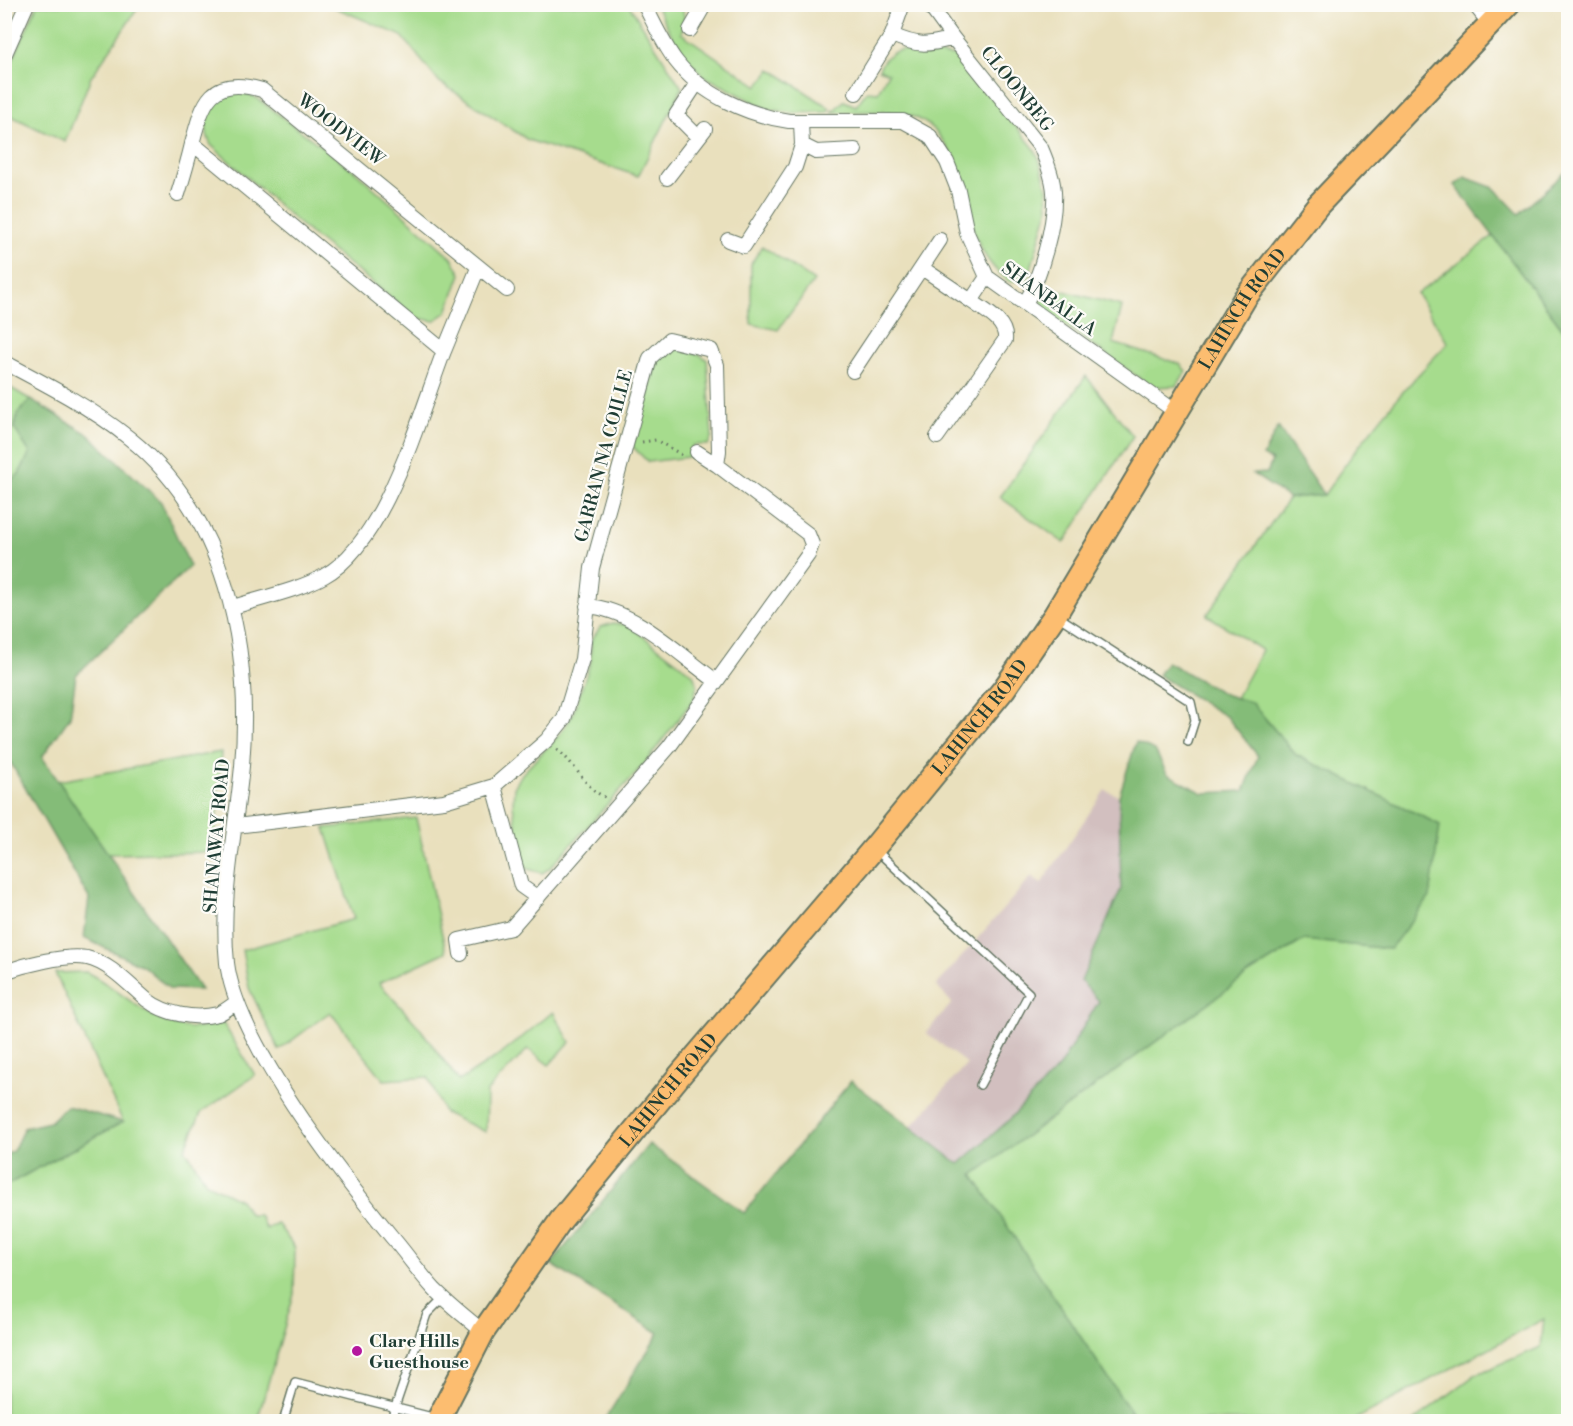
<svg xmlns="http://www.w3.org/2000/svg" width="1573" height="1426" font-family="'Libre Bodoni',serif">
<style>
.industrial{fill:#d2bfbf}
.green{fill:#a6dc8d;stroke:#628c60;stroke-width:1.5}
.forest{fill:#84bc78;stroke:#527c56;stroke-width:1.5}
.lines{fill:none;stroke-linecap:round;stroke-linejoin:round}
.lane-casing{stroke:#667664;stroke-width:10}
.street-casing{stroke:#667664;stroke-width:16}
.primary-casing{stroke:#667664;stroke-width:26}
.path{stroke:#667664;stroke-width:3;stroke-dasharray:1.5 4.5;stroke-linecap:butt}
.lane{stroke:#fff;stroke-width:7}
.street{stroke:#fff;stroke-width:14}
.primary{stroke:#fcbd6f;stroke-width:22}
.poi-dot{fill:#b5179e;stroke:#fdfcf7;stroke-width:2}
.labels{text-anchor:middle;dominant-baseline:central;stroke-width:4.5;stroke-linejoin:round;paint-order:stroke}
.street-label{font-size:18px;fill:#1f3d34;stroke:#fdfcf7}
.poi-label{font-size:18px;font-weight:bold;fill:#1f3d34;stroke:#fdfcf7;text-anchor:start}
</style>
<rect width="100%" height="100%" fill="#fdfcf7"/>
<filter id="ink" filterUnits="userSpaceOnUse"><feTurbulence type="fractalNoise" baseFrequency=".0167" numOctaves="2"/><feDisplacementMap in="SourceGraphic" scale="12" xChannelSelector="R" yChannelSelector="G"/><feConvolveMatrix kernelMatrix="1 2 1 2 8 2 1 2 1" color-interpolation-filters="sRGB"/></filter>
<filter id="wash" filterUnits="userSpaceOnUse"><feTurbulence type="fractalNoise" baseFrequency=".008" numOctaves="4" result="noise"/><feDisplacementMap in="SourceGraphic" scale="24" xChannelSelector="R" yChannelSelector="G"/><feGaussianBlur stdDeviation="1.35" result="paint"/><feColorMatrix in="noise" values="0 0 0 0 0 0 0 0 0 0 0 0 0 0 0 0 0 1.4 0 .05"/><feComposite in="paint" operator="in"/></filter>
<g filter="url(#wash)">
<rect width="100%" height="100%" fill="#e9e0bd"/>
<path class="industrial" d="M1105,790L1119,796L1121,889L1081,981L1100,1001L1059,1067L1008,1121L959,1164L911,1127L967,1064L926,1033L952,1003L936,986L1032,876L1041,884Z"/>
<path class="green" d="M37,5H140L91,77L65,142L5,113V78Z
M329,5H629L682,88L638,176L528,140L438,81L402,36Z
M656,5H686L683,10L685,23L681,33L758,86L771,69L830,108L827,112L792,113L767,109L702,75L678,47Z
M901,50L956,56L963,60L1033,147L1039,158L1047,188L1048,209L1028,279L1010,282C994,271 982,253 975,235C971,223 971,210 968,199C960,170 945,128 914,117C890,108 857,113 832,112L844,101L856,106L867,91L878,92L888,73L879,69C884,58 889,53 901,50Z
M239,92L255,97L357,173L452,258L461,274L447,312L434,321L417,318L311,234L211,145C203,129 204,108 220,97C225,94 234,93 239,92Z
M1493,236L1568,336V1421H1414L1475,1375L1541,1347L1544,1319L1352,1421L1136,1420L972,1175L1250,973L1304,940L1390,949L1439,825L1296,755L1252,703L1236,698L1262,650L1207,615L1289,498L1324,495C1361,440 1401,391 1448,343L1417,294Z
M762,246L814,281L778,330L751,324V264Z
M1048,287L1122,306L1113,343L1180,364L1186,371L1177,386L1152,387L1044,310L1041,302Z
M674,348L699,354L707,360L712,437L708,445H693L688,457L648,462L632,446L657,362L664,352Z
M1086,376L1133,436L1064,543L1000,497Z
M4,384L31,400L18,413L30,452L19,474L5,485Z
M613,623L628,625L693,674L697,685L694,699L645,763L549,869L542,873L528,869L522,864L513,805L514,788L522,774L560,734L572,716L591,661V640L601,627Z
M221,752L214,852L108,854L58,781Z
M416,818L446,952L379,983L419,1027L459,1081L504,1052L553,1012L570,1042L549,1065L528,1049L487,1091L486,1132L444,1113L428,1077L384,1080L330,1012L279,1050L249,988L242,950L354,919L325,828Z
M86,972C122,989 153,1029 196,1028C205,1028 214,1025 223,1023L255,1075L201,1113L185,1149L207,1183L240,1200L250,1215H259L266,1229L277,1223L295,1248L294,1294L257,1421L5,1422V1186L123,1122L55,973Z"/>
<path class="forest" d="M1568,170V336L1455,185L1465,177L1494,188L1519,214Z
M31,400L88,434L161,502L190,566L76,675L70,717L42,757L201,990L170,989L143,966L84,938L89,898L5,753V485L19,474L30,453L14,428L18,413Z
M1278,427L1324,495L1289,498L1253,474L1267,473L1272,461L1263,456Z
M1167,662L1224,694L1252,703L1296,755L1440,825L1430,897L1390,949L1303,940L1250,973L973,1175L1136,1420L1172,1421H604L659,1333L551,1264L649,1144L744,1213L851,1081L959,1164L1008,1121L1059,1067L1099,1001L1081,981L1121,889L1119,796L1136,742L1155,750L1167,774L1203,793L1244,791L1258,756L1227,717L1158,675Z
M67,1106L123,1122L5,1186V1155L13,1151L24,1128L50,1122Z"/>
</g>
<g filter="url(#ink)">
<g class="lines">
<g class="lane-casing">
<path id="lane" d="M1059,617L1191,702L1195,720L1188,742
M877,851L1029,993L980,1085
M283,1422L295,1382L436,1418
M390,1422L427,1314L444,1297"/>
</g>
<g class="street-casing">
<path id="street" d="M644,4C654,23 663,44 676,61C702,95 748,115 789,121H903L930,136L947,162L958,190L967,233L987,277L1176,412
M1474,4L1490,24
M929,5L953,38
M690,30L705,4
M892,35C917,46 927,46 953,38L1041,148C1047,162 1053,177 1054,192C1056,223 1040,278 1025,304
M4,56L27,4
M697,83L676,115L698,137
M856,93L892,35L903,4
M192,143L444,351C419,416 386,542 324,576C299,590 261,598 233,607
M802,145L816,152L855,150
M667,178L705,129
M178,194C183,178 188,161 192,144C203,101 211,75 262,90L507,290
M728,240L744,246L795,167L802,145L801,122
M922,268L971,301
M444,351L478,268
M4,362C46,384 92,408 129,438C226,515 252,647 242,766C236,830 220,898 227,963C237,1043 340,1173 391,1236C406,1253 419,1273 435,1290C450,1305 467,1318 483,1332
M853,371L940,240
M937,437L1005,340C1007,321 985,311 971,301L987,277
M697,452L717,465
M587,606C636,610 677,653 716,681
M494,786L521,886L538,898
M236,826L444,801L494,786L547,740L564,719L582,659L592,568L650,358L669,340L711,350L717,365L719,451L717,465L808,534L812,544L808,555L669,747L511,928L459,940L461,954
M4,972C24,965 66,954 87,958C110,963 129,985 147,1000C165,1014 195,1020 218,1014C224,1012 231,1006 237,1002"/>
</g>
<g class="primary-casing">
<g id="primary">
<path id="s1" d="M437,1422L483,1332L561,1220L680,1075L874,848L1004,689L1055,615L1245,298L1318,205L1509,4"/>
</g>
</g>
<path class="path" d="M642,442L656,440L682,455
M557,750C577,764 584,789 607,798"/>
<use href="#lane" class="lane"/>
<use href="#street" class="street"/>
<use href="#primary" class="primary"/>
</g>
</g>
<circle class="poi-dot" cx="357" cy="1351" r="6"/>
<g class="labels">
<g class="street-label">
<text transform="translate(1017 89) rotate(51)">CLOONBEG</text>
<text transform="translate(341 130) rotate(38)">WOODVIEW</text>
<text transform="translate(1049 299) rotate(36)">SHANBALLA</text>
<text stroke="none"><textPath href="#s1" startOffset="1378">LAHINCH ROAD</textPath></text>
<text transform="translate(604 456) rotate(-75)">GARRAN NA COILLE</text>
<text stroke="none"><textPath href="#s1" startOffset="892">LAHINCH ROAD</textPath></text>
<text transform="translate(217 836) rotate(-85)">SHANAWAY ROAD</text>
<text stroke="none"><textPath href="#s1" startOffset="406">LAHINCH ROAD</textPath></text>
</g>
<g class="poi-label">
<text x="369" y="1341">Clare Hills<tspan x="369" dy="21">Guesthouse</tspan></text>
</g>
</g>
<rect width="1573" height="1426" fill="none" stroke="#fdfcf7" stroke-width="24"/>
</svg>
